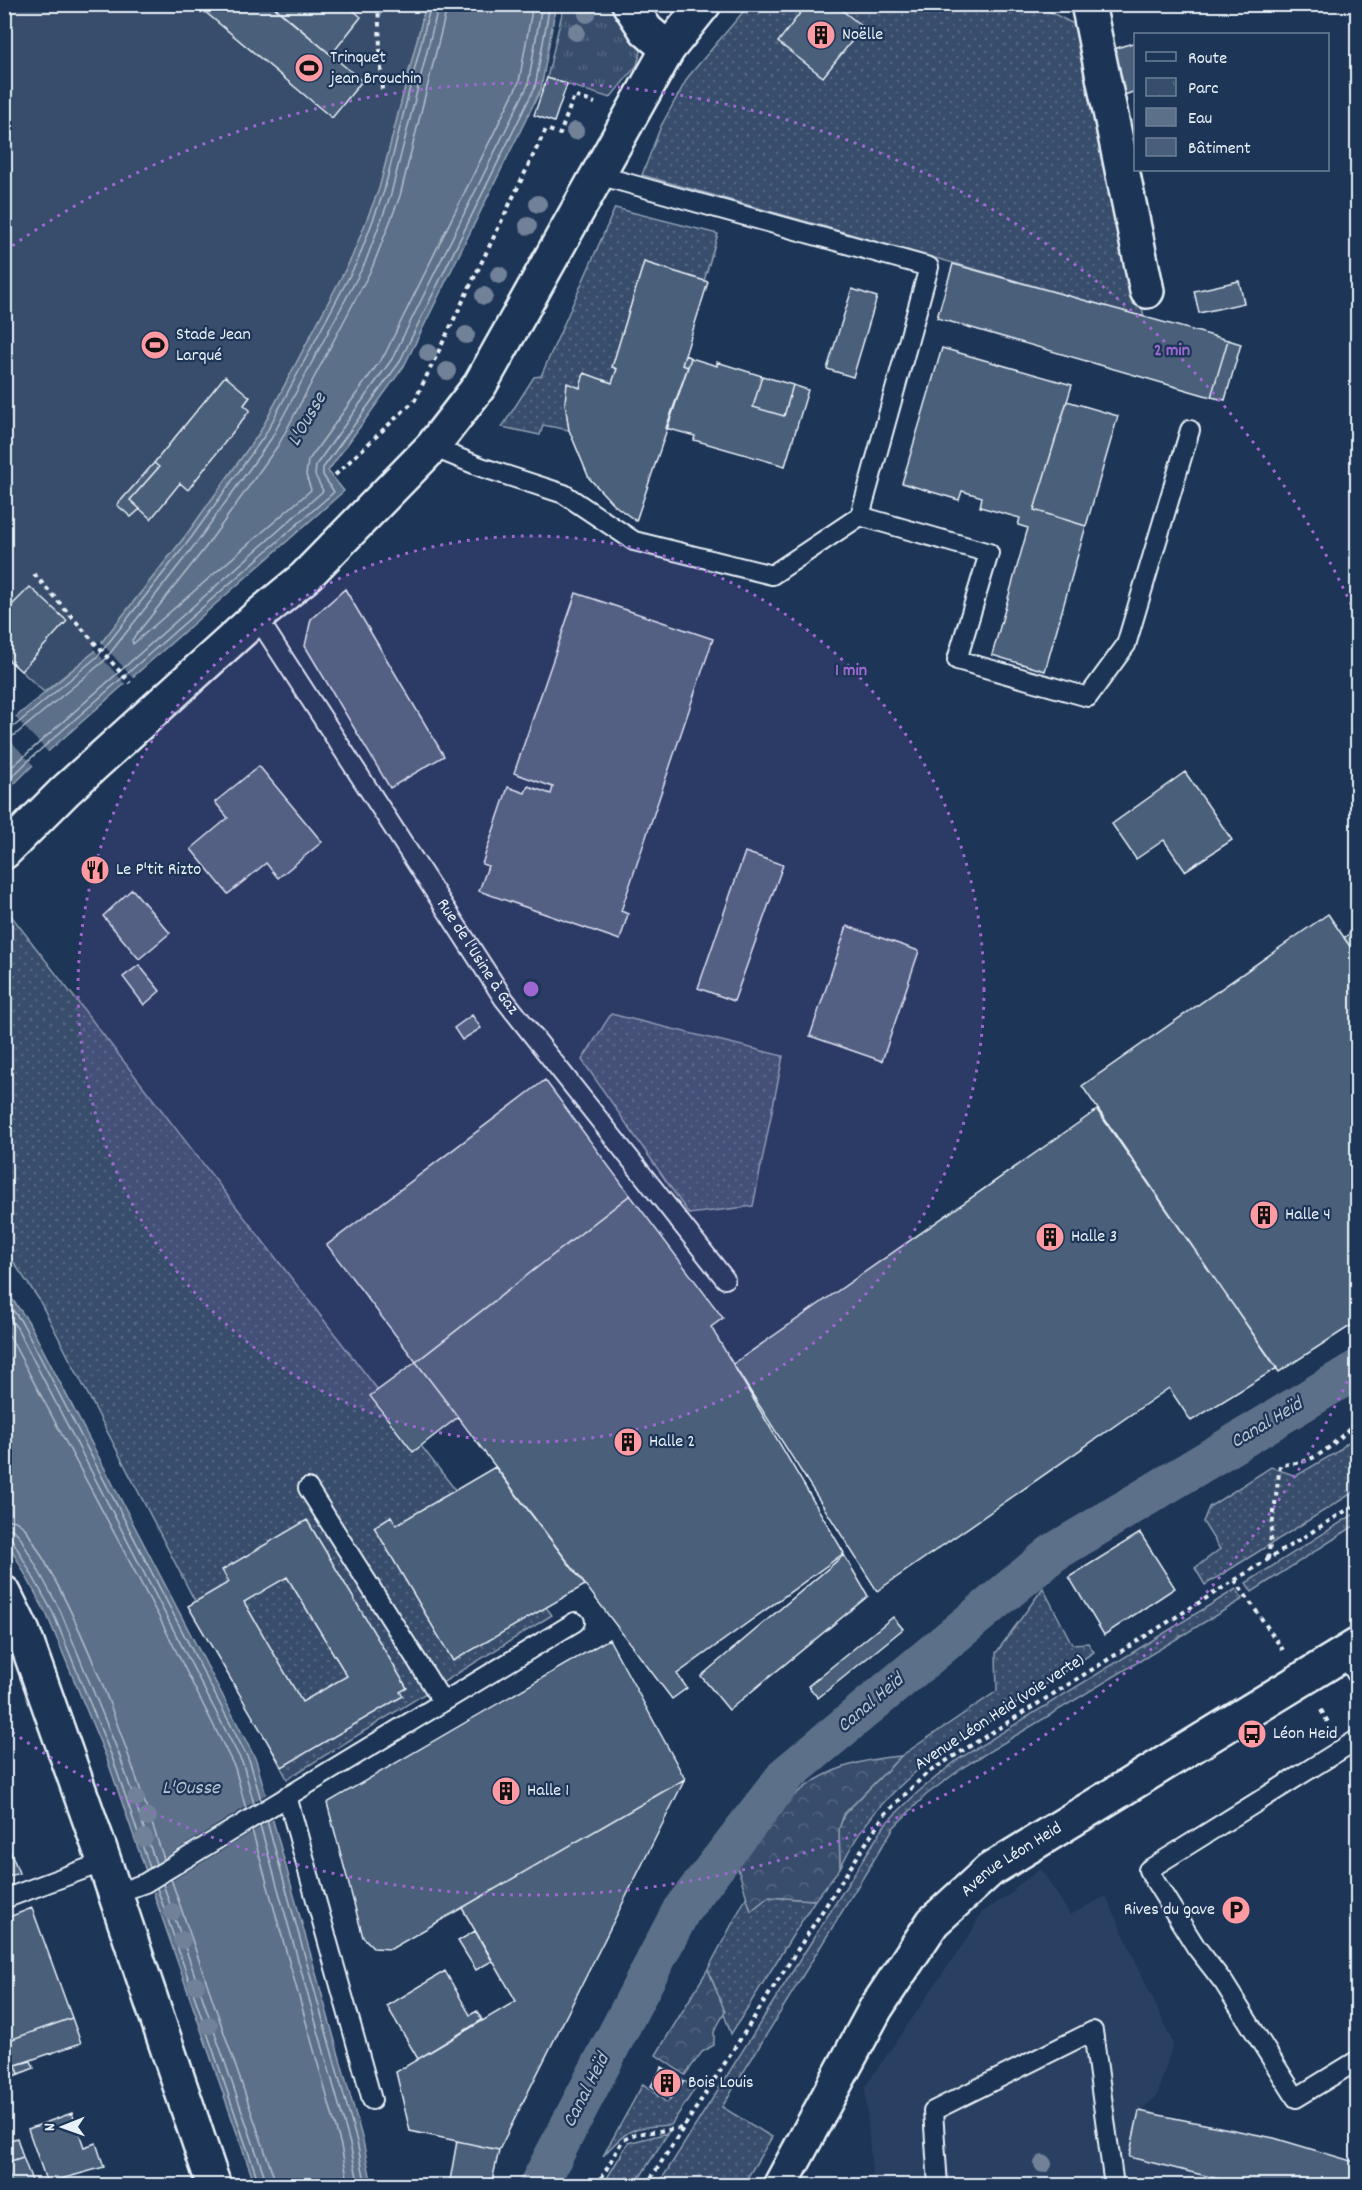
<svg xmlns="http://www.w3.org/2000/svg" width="1362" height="2190" font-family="Dekko,sans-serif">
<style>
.built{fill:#2a4162}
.grass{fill:url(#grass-dots);stroke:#909fb2;stroke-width:1.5}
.forest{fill:url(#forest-crowns);stroke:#909fb2;stroke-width:1.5}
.park{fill:url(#park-tufts);stroke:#909fb2;stroke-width:1.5}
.pitch{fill:#374d6c;stroke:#909fb2;stroke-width:1.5}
.water{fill:#5d7089;stroke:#95a4b5;stroke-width:1.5}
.pier{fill:#1d3557}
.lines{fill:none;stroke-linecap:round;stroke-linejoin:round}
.shore{stroke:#b0bdcc;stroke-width:1.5}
.canal{stroke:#5d7089;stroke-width:39}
.building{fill:#495e7a;stroke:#e8f1f8;stroke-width:1.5;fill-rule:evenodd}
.service-casing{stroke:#e8f1f8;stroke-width:22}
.minor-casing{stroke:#e8f1f8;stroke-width:38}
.secondary-casing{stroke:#e8f1f8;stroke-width:38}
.path{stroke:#e8f1f8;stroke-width:4;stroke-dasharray:4.5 4.5;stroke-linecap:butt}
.service{stroke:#1d3557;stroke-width:18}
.minor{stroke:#1d3557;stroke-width:33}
.secondary{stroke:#1d3557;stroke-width:33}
.tree{fill:#708198}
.ring{fill:none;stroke:#9c67d0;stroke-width:3;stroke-dasharray:3 6}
.labels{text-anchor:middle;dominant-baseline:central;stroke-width:4.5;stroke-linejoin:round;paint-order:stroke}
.poi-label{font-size:18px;fill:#e8f1f8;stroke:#1d3557;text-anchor:start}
.street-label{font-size:18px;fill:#e8f1f8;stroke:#1d3557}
.water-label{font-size:20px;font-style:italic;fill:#b7c4d1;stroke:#1d3557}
.centre{fill:#9c67d0;stroke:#1d3557;stroke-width:3}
.ring-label{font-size:18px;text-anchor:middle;font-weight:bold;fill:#9c67d0;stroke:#1d3557;stroke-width:4.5;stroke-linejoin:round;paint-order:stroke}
</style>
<defs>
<pattern id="grass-dots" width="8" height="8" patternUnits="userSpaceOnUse" patternTransform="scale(1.5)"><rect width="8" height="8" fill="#374d6c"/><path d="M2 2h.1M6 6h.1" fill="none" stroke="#546782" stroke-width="1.8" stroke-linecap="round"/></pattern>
<pattern id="forest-crowns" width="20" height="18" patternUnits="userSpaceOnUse" patternTransform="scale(1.5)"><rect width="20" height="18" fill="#374d6c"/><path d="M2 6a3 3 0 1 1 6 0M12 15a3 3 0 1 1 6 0" fill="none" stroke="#546782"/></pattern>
<pattern id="park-tufts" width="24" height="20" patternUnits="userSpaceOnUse" patternTransform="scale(1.5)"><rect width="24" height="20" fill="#374d6c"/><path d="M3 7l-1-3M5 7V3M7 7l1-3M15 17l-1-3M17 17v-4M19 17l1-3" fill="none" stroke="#546782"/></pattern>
</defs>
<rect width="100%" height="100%" fill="#1d3557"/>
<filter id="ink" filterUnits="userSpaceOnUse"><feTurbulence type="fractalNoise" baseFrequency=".0167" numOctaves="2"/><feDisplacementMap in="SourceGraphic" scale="12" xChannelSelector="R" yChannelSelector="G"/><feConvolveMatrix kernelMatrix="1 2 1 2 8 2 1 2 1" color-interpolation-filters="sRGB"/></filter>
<g filter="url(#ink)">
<path class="built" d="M1041,1869L1070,1915L1106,1896L1173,2043L1157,2096L1140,2111L1274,2138L1357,2185H873L865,2087L972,1931L981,1913L1015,1891L1014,1888Z"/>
<path class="grass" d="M749,5H1037L1085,30L1144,317L642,175L661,126L688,77Z
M615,208L718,234L704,281L644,262L612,367L617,369L612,383L584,374L580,388L567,384L565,403L569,430L543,425L540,435L502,427L534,377L541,376Z
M9,913L552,1615L287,1779L38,1298L5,1250L4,919Z
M611,1014L783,1056L753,1206L689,1214L582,1060Z
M1357,1434V1490L1205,1585L1195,1568L1220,1549L1203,1522L1209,1507L1271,1467L1296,1476L1337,1452Z
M1357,1512V1524L1252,1592L1246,1583Z
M1043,1588L1072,1644L1088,1643L1094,1652L925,1764C886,1796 862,1823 840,1868L839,1829L844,1814L901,1756L997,1691L996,1653Z
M1236,1589L1243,1599L965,1766L926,1795L894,1827L722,2107L772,2137L743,2185H658L886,1823L918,1792L957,1760Z
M747,1896L751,1911L768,1897L815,1900L731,2034L708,1969Z
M684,2081L696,2087L671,2125C632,2128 630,2126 603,2156L643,2084L667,2103Z
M668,2133L635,2185H603L628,2143Z"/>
<path class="forest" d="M901,1756L844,1814L839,1829L840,1868L815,1900L768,1897L751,1911L735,1859C787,1797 815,1763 901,1756Z
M708,1969L725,2012L714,2032V2045L702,2052L685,2075L656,2055Z"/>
<path class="park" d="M564,5H615L642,47L637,65L610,98L547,78Z"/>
<path class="pitch" d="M5,5H426L379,189L352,257L260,432L187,534L94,652L44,692L5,656Z"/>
<path class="water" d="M426,5H556L541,89L404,366L328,471L344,491L35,763L5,793V726L94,652L187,534L260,432L352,257L379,189Z
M4,1288L28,1321L256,1760L363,2141L372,2185H255L107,1759L47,1615L5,1537Z"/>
<path class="pier" d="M99,640L134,679L127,686L93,648Z
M13,715L50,754L35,767L5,735L4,722Z
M268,1793L275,1818L150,1894L142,1872Z"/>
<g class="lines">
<path class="shore" d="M448,4L400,196L372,268L279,444L205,548L132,640L133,644L311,490L306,475L308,461L385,354L519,82L533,4
M4,730L11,729L98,656L191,538L265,435L358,260L384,191L431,4
M4,738L15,735L104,661L197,542L271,439L365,263L391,194L439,4
M4,774L323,491L315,475L316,465L392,359L528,85L542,4
M4,785L31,758L334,492L323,475V468L399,363L535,87L550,4
M4,1298L23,1324L250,1762L261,1800
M4,1311L17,1328L243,1764L254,1804
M4,1326L159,1617L235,1768L246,1809
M4,1519L16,1521L25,1528C89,1629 126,1747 164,1859
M4,1528L12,1529L19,1535L60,1610L119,1754L156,1864
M4,1535L12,1539L53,1613L112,1757L150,1868
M267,1821L357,2142L366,2186
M260,1825L350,2144L359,2186
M252,1830L341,2146L349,2186
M171,1879L277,2186
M163,1884L268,2186
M157,1888L260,2186"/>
<path class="canal" d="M538,2186L681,1911L787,1774L1053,1553L1358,1369"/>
</g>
<path class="building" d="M200,4H271L362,81L332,118L198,6Z
M280,4H346L361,17L331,55L276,9Z
M807,4H834L863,27L823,77L778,42Z
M1136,42V91L1116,98L1107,51Z
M547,78L567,84L554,122L534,115Z
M644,262L708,282L682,365L688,367L636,521L613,504L589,478L569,430L565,403L567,383L580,388L584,373L612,383L617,369L612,367Z
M953,264L1228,340L1211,397L937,318Z
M1239,281L1244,303L1199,313L1194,291Z
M852,289L877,297L853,377L827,369Z
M1228,340L1241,344L1225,400L1211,397Z
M942,348L1072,385L1034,510L1086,526L1045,671L992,655L1028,528L1018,525L1020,518L980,507L982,497L962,491L959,500L902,483Z
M685,355L691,358L688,367L682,365Z
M691,358L717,366V362L762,376L753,407L784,416L793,385L808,390L785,466L694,440L695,436L666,428Z
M225,376L250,397L244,405L250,410L188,490L180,483L151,519L130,500L159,467L154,463Z
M762,376L793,385L784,416L753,407Z
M1067,401L1118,416L1086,526L1034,510Z
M154,463L159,467L130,500L140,509L131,517L117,505Z
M30,587L67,621L21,671L4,656V613Z
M345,589L444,756L390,788L305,646L311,619Z
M576,593L713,639L621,911L628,914L620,940L479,891L488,866L482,864L508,787L525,793L528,786L551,794L553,787L514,773Z
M259,766L322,842L278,878L266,863L228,894L191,849L228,818L215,802Z
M1185,772L1232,840L1185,871L1164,840L1136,859L1112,824Z
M745,852L783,865L734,1001L698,988Z
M132,889L170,933L139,959L103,916Z
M1328,914L1358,958V1321L1279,1372L1082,1086Z
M847,926L919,951L882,1061L810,1036Z
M1358,927V958L1344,938Z
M139,965L160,991L144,1005L123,977Z
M472,1015L481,1028L462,1040L454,1028Z
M545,1080L630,1195L416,1362L327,1245Z
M1097,1110L1277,1368L1191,1421L1169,1388L877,1591L733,1364Z
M630,1195L723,1318L711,1327L844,1553L677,1674L687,1688L672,1699L416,1362Z
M416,1362L458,1417L413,1452L370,1396Z
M495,1467L585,1585L453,1661L374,1527L391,1516L396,1525Z
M307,1520L407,1688L400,1692L403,1696L282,1767L188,1606L229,1582L222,1570ZM287,1577L347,1676L302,1702L244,1602Z
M1140,1533L1175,1588L1104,1635L1069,1577Z
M844,1555L868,1596L729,1710L701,1676Z
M893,1617L903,1629L818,1698L808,1686Z
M609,1639L685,1779L391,1949L374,1948L363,1937L327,1803Z
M685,1779L499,2150L410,2131L396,2072L516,2001L462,1908Z
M4,1835L19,1873L4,1878Z
M32,1908L72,2018L4,2042V1919Z
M475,1931L492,1961L476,1970L458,1941Z
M445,1971L470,2015L477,2011L482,2020L418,2059L387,2006Z
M72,2018L81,2043L16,2065L19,2074L4,2079V2042Z
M31,2061L34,2068L19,2074L16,2065Z
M662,2067L684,2081L669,2098L651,2086Z
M1139,2111L1274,2138L1358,2163V2186H1247L1129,2157Z
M72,2113L84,2147L96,2143L104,2167L47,2183L28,2129Z
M17,2138L23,2157L5,2163L4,2142Z
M457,2141L499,2150L491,2186H449Z
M23,2157L34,2186H13L5,2163Z"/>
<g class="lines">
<g class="service-casing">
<g id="service">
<path d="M598,175L929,267L860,516"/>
<path d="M432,447L481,467L564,494L634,541L772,575L860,516L989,553L957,660L1088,697L1126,645L1190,430"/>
<path id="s1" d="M257,617L504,999L725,1279"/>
<path d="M308,1488L443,1702"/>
<path d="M1343,1653L1358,1676"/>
<path d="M1358,1739L1148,1870L1196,1947L1224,1983L1296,2098L1358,2060"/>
<path d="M287,1796L372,2100"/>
<path d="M115,1894L145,1883L575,1622"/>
<path d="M4,1899L104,1862"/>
<path d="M938,2186L933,2111L1093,2031L1114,2186"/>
</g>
</g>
<g class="minor-casing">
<g id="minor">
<path d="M629,4L646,30L668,49"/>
<path d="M1088,4L1147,291"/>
<path id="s2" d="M780,2186L876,2008L933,1922L990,1870L1358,1645"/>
</g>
</g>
<g class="secondary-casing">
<path id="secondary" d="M4,852L65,791L257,617L304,578L432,447L480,385L668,49L704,4
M4,1593L23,1632L100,1849L214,2186"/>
</g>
<path class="path" d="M378,4L382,90
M335,475L415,400L546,129L560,134L574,96L595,103
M34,574L130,683
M1268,1559L1280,1465C1322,1462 1327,1447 1358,1422
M1235,1580L1283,1650
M1321,1710L1329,1724
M597,2186L622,2141L635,2134L683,2128
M646,2186L884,1815L927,1773L1358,1503"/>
<use href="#service" class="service"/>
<use href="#minor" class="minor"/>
<use href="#secondary" class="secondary"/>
</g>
<g class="tree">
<circle cx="587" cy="14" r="9"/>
<circle cx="576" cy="32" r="9"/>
<circle cx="575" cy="131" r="9"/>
<circle cx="538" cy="204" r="9"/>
<circle cx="528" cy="226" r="9"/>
<circle cx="499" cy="275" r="9"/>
<circle cx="484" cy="296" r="9"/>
<circle cx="466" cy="335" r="9"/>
<circle cx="428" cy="353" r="9"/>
<circle cx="447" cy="371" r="9"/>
<circle cx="136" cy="1798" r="9"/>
<circle cx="148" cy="1817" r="9"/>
<circle cx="144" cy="1838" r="9"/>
<circle cx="172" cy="1912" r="9"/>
<circle cx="182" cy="1940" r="9"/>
<circle cx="196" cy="1985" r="9"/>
<circle cx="209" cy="2025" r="9"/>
<circle cx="1043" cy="2164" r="9"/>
</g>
</g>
<circle cx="531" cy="989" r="453" fill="#9c67d0" fill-opacity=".12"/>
<g class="ring">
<circle cx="531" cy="989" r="453"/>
<path d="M1355 1365A906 906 0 0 1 5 1727M5 251A906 906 0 0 1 1355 613"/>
</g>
<defs>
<g id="building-disc" transform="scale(1.5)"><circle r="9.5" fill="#ff9aa2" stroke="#1d3557"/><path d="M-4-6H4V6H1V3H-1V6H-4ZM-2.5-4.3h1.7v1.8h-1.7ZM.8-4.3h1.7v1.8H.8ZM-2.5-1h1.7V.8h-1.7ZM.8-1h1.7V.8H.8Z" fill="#111"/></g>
<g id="stadium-disc" transform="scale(1.5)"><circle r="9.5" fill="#ff9aa2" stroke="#1d3557"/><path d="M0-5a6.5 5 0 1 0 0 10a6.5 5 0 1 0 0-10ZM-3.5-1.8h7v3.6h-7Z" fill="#111"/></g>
<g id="restaurant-disc" transform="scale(1.5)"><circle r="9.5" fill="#ff9aa2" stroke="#1d3557"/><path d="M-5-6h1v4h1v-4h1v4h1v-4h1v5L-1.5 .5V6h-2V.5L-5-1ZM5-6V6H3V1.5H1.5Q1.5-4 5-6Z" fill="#111"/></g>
<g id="bus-disc" transform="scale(1.5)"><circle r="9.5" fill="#ff9aa2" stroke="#1d3557"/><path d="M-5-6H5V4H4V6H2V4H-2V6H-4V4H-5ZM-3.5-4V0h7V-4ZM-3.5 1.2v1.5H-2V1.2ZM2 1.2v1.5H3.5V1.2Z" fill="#111"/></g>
<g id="parking-disc" transform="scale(1.5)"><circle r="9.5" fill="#ff9aa2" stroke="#1d3557"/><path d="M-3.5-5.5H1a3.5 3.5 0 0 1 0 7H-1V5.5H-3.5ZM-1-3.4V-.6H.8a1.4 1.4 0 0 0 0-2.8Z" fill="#111"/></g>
</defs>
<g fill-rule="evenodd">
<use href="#building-disc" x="821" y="35"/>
<use href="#stadium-disc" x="309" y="68"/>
<use href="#stadium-disc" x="155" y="345"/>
<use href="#restaurant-disc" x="95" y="870"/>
<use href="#building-disc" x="1264" y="1215"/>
<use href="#building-disc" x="1050" y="1237"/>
<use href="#building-disc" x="628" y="1442"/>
<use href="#bus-disc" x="1252" y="1734"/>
<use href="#building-disc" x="506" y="1791"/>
<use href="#parking-disc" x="1236" y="1910"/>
<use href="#building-disc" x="667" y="2083"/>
</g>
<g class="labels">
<g class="poi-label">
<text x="842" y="35">Noëlle</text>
<text x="330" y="58">Trinquet<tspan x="330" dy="21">jean Brouchin</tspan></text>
<text x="176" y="335">Stade Jean<tspan x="176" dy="21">Larqué</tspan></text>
<text x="116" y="870">Le P'tit Rizto</text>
<text x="1285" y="1215">Halle 4</text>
<text x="1071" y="1237">Halle 3</text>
<text x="649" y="1442">Halle 2</text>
<text x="1273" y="1734">Léon Heid</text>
<text x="527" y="1791">Halle 1</text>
<text x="1215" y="1910" text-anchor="end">Rives du gave</text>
<text x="688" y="2083">Bois Louis</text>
</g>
<g class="street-label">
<text stroke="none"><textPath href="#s1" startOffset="405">Rue de l'Usine à Gaz</textPath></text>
<text transform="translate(1000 1713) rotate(-33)">Avenue Léon Heid (voie verte)</text>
<text stroke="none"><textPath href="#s2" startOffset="406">Avenue Léon Heid</textPath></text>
</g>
<g class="water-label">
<text transform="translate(308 420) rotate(-60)">L'Ousse</text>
<text transform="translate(1267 1424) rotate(-31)">Canal Heïd</text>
<text transform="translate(871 1704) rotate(-40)">Canal Heïd</text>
<text x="191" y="1789">L'Ousse</text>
<text transform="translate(587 2091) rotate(-63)">Canal Heïd</text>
</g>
</g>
<circle cx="531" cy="989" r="9" class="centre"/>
<g class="ring-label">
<text x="1172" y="355">2 min</text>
<text x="851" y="675">1 min</text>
</g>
<rect width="1362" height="2190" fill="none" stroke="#1d3557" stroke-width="24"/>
<rect x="12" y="12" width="1338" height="2166" fill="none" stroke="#e8f1f8" stroke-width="2" filter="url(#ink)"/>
<rect x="1134" y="33" width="195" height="138" fill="#1d3557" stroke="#6e8097" stroke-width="1.5"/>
<rect x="1146" y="52" width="30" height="9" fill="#1d3557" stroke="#6e8097" stroke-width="1.5"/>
<text x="1188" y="63" font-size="18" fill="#e8f1f8">Route</text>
<rect x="1146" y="78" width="30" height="18" fill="url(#park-tufts)" stroke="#6e8097" stroke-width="1.5"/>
<text x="1188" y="93" font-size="18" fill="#e8f1f8">Parc</text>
<rect x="1146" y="108" width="30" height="18" fill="#5d7089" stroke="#6e8097" stroke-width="1.5"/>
<text x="1188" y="123" font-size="18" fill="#e8f1f8">Eau</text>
<rect x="1146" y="138" width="30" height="18" fill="#495e7a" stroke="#6e8097" stroke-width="1.5"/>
<text x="1188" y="153" font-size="18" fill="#e8f1f8">Bâtiment</text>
<g transform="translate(63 2127) rotate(269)" stroke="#1d3557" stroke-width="4.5" paint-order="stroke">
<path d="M0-4.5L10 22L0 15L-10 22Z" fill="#e8f1f8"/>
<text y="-9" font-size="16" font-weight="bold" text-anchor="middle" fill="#e8f1f8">N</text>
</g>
</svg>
